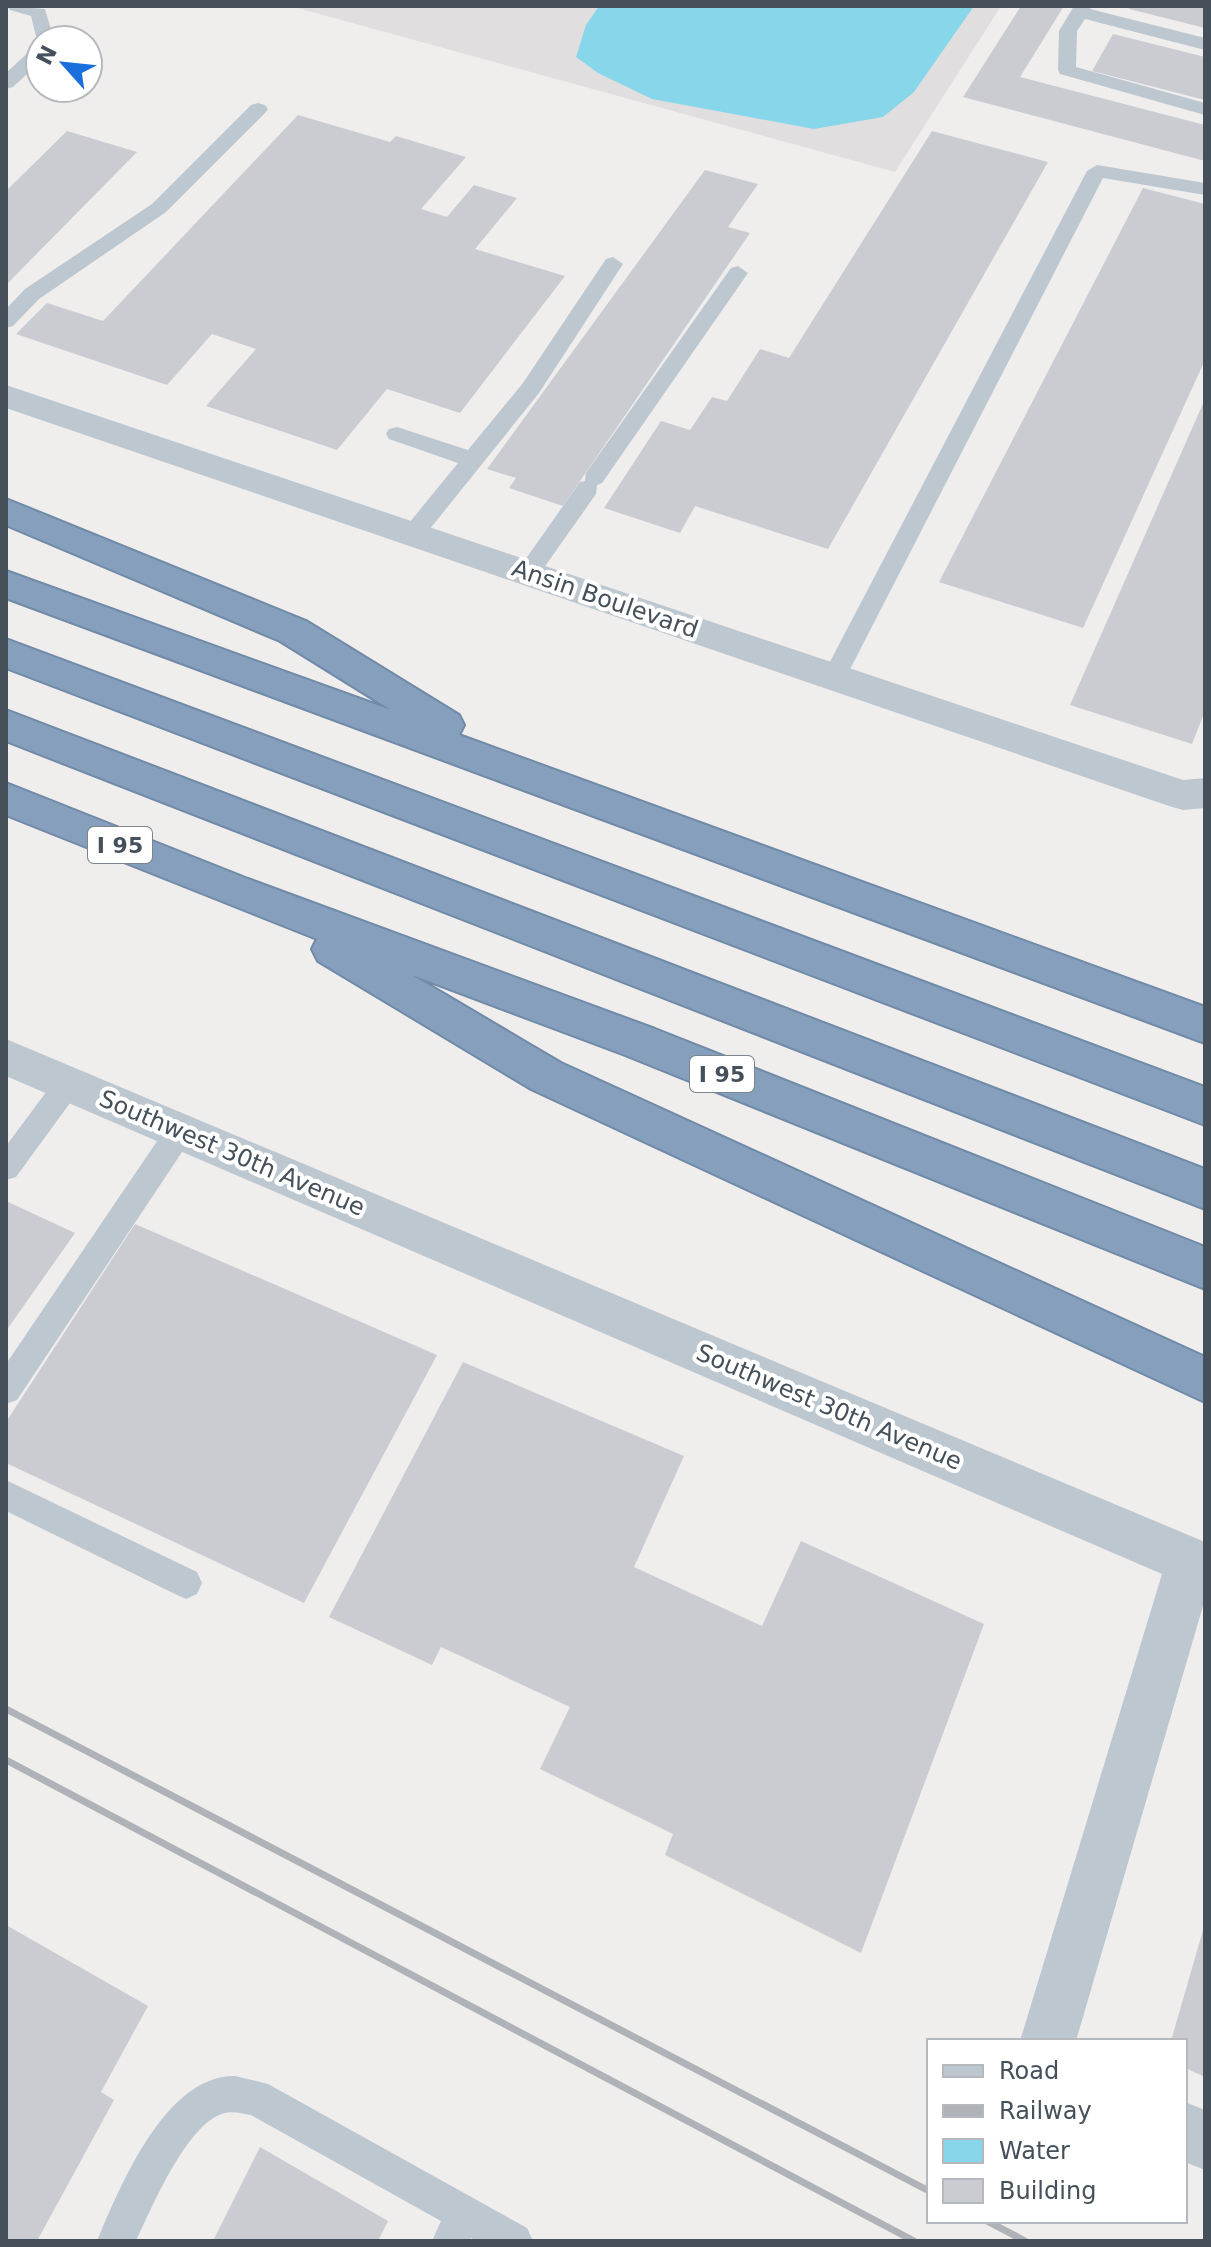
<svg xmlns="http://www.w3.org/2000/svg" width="1211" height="2247" font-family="'DejaVu Sans',sans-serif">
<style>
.education{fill:#e1dedf}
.water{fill:#88d6ea}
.building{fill:#caccd2}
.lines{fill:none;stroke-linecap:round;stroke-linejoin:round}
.motorway-casing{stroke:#708aa7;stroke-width:4}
.service{fill:#bdc7cf;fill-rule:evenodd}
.minor{fill:#bdc7cf;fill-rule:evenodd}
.motorway{fill:#859fbc;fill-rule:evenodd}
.rail{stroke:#afb2b7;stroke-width:7}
.labels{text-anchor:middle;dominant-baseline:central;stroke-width:8;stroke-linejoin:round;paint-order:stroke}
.shield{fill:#fff;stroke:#7d848c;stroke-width:2}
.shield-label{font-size:22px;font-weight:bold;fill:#45505a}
.street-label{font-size:24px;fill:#45505a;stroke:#fff}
</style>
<rect width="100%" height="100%" fill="#f0eded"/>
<path class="education" d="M290,6H1001L895,172Z"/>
<path class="water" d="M599,6H974L914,92L883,117L814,129L652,99L598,73L576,57L586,25Z"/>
<path class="building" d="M1021,6H1064L1020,77L1205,125V161L963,97Z
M1130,6H1205V28L1129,9Z
M1113,34L1205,57V100L1092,71Z
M298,115L390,142L396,136L466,157L421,209L447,217L474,185L517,198L475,249L565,276L460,413L387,389L337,450L206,406L256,349L212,334L167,385L16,334L47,303L103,321Z
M67,131L137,152L6,285V191Z
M932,131L1048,162L828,549L695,506L680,533L604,508L661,421L690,430L712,397L727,401L760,349L789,358Z
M705,170L758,184L728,227L750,233L563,506L509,488L516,478L487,469Z
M1143,188L1205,204V360L1083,628L939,582Z
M1205,399V711L1192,744L1070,705Z
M6,1201L75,1233L6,1331Z
M135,1224L437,1355L304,1603L6,1463V1422Z
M463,1362L684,1456L634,1567L762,1626L801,1541L984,1624L861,1953L665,1855L673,1834L540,1769L570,1707L441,1647L432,1665L329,1617Z
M1205,1923V2077L1185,2068V2041H1171Z
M6,1925L148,2006L101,2092L114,2100L37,2241H6Z
M260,2147L388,2221L378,2241H213Z"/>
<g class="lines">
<g class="motorway-casing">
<path id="motorway" d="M6,499L306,621L459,715L464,725L459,735L1205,1007V1043L6,598V571L391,710L280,641L6,525Z
M6,639L1205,1087V1125L6,668Z
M6,710L1205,1169V1209L6,741Z
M6,783L248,879L655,1029L1205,1247V1289L625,1055L412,975L561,1063L1205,1357V1402L531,1089L318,961L312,949L317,939L6,815Z"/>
</g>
<path class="service" d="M7,6L45,9L54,40H40L38,44L31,16L10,10Z
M1074,6H1092L1090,9L1205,38V50L1085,19L1077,31L1076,67L1205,103V115L1060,74L1058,70L1059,31Z
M40,46V62L13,87L6,89V73L33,48Z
M258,103L265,105L268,109L265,113L166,212L39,299L13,326L6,328V309L25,289L152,204L251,105Z
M1097,165L1205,183V195L1103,178L846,677L843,683L834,686L825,683L822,677L1087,171Z
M613,257L623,264L539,393L421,540H405L402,534L405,528L458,463L389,439L386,434L389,429L397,427L468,450L523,383L606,259Z
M738,266L748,273L602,483L597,485L596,494L536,579L528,581L520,579L516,573L520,567L580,482L585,481L586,473L731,268Z
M68,1072L78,1076L82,1084L78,1092L16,1177L6,1180V1146L58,1076Z
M180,1119L190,1122L194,1131L190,1140L17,1400L6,1404V1364L170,1122Z
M6,1480L197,1572L202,1583L197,1594L186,1599L175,1594L6,1511Z
M235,2076L268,2084L527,2228L533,2241H477L471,2238L470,2241H432L441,2221L251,2115C243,2114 233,2111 225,2113C188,2121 151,2209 136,2241H97C120,2187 165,2075 235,2076Z"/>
<path class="minor" d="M6,385L1183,780L1205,778V808L1183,810L1169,806L6,408Z
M6,1039L1205,1542V1599L1076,2041H1020L1162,1574L6,1076Z
M1185,2102L1205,2110V2170L1185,2162Z"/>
<use href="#motorway" class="motorway"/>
<path class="rail" d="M6,1709L929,2191
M6,1760L914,2241
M987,2221L1025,2241"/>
</g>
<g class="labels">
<g class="shield">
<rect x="88" y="827" width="64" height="36" rx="6"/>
<rect x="690" y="1056" width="64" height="36" rx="6"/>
</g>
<g class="shield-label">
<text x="120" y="845">I 95</text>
<text x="722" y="1074">I 95</text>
</g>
<g class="street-label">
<text transform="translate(605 599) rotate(19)">Ansin Boulevard</text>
<text transform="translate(232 1153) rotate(23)">Southwest 30th Avenue</text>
<text transform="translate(829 1407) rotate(23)">Southwest 30th Avenue</text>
</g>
</g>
<rect width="1211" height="2247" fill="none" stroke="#45505a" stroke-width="16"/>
<rect x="927" y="2039" width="260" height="184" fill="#ffffff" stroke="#b5b9bd" stroke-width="2"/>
<rect x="943" y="2065" width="40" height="12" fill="#bdc7cf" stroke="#b5b9bd" stroke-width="2"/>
<text x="999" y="2079" font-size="24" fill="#45505a">Road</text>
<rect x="943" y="2105" width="40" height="12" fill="#afb2b7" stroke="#b5b9bd" stroke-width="2"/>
<text x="999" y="2119" font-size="24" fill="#45505a">Railway</text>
<rect x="943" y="2139" width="40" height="24" fill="#88d6ea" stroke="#b5b9bd" stroke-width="2"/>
<text x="999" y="2159" font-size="24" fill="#45505a">Water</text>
<rect x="943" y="2179" width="40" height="24" fill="#caccd2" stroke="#b5b9bd" stroke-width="2"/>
<text x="999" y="2199" font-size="24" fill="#45505a">Building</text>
<g transform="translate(64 64) rotate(297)"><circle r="38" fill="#ffffff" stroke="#b5b9bd" stroke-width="2"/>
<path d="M0-6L14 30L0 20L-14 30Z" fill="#1b6fdc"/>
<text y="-12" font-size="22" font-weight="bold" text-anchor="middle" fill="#45505a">N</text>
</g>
</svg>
